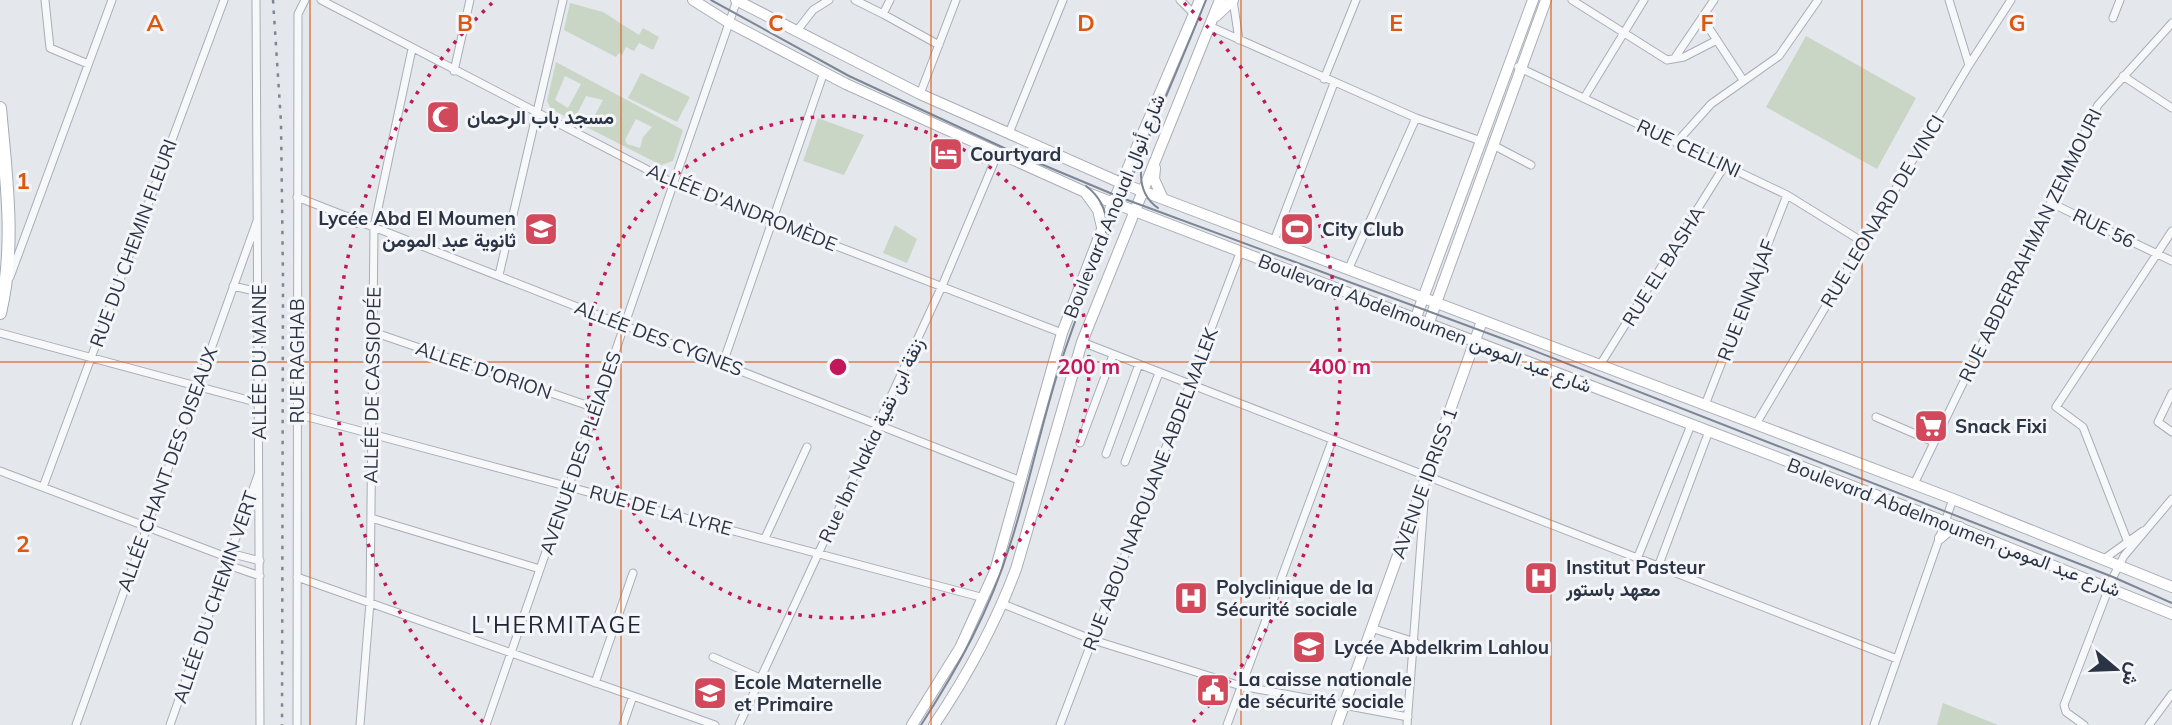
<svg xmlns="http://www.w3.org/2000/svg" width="2172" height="725" font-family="Mulish,Vazirmatn,sans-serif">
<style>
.green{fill:#c9d6c5;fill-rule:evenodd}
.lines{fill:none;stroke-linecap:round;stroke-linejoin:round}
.street-casing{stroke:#a9aeb7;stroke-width:9}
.secondary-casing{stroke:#a9aeb7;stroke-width:12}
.primary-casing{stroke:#a3abb8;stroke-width:14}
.street{stroke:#f7f8fa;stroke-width:7}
.secondary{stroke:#fff;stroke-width:10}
.primary{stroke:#fff;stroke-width:12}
.tram{stroke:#7d8696;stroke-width:2}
.rail{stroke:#7d8696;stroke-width:2.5;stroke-dasharray:3.5 7;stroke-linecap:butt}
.grid{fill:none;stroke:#df570f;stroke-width:2;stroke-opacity:0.55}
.ring{fill:none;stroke:#c2185b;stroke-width:3.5;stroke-dasharray:3.5 7}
.labels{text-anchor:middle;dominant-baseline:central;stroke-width:6;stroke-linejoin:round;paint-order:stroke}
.poi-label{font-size:19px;font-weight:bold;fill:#2b3445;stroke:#f4f6f9;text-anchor:start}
.street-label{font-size:19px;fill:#2b3445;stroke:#f4f6f9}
.quarter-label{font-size:23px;letter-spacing:2px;fill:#1d2536;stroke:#f4f6f9}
.grid-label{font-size:23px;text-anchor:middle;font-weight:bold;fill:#df570f;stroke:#f4f6f9;stroke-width:6;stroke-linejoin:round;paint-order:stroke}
.centre{fill:#c2185b;stroke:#f4f6f9;stroke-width:3.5}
.ring-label{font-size:21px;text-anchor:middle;font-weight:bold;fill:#c2185b;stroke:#f4f6f9;stroke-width:6;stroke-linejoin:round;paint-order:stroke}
</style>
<rect width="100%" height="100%" fill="#e4e7ec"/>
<path class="green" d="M570,3L603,12L639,35L643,28L659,37L653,50L639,43L634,51L626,47L622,55L619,53L616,57L564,30Z
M1806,36L1916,98L1877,169L1766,107Z
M556,62L683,130L673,161L661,165L551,109L547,101ZM565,76L581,84L568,108L555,100ZM586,96L603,100L594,117L578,112ZM636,119L652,127L643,137L640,148L627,144L625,140Z
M641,73L690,97L677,122L628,98Z
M818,118L864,135L844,175L803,161Z
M895,225L917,239L907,263L883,253Z
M1943,703L1998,725H1937Z"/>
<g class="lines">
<g class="street-casing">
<path id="street" d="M45,0L50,48L88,64
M256,0L260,725
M321,0L673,183L1062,333
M855,0L883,14
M890,0L883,14L939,45
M1180,0L1194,14
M1233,0L1239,40
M1572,0L1667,60L1684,57L1717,40
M1949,0L1969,65
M2113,18L2120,0
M1703,19L1743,80
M1209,26L1416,118L1481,141
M796,32L813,10L829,0
M1676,56L1714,0
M1518,67L1787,195L1863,242
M454,71L470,0
M2123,76L2172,108
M1324,79L1356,0
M920,94L956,0
M1584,98L1644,0
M1009,133L1063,0
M1676,143L1711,104L1779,56L1818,0
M1493,145L1531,165
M297,197L1021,481
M2051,203L2172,261
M1274,241L1334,83
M1348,270L1416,118
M499,275L563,0
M10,277L112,0
M233,286L259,292
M373,332L595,408
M0,333L259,403
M1082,342L1897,659
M723,363L824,72
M1600,365L1725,165
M2172,393L2158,422L2172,432
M1705,405L1787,195
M297,414L984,598
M1876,417L1934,442
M1756,424L1969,65L2011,0
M1080,443L1113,355
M1106,454L1139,364
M1125,462L1159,373
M0,471L229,558L234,567L260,576
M1914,484L2098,105L2172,23
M43,487L224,0
M371,518L540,569
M765,538L807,447
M2127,540L2083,427L2056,407L2172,231
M229,558L237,555L260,561
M1637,559L1691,425
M2104,559L2143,531
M1658,567L1709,431
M297,577L715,725
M1003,604L1093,640L1241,686L1408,717
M1371,628L1415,642
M713,657L760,678
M595,683L633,573
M76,725L257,221
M170,725L258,475
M297,725L298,14L305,0
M360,725L370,602L374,227L412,49
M486,725L737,0
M623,725L633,696
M739,725L942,286L998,153
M1060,725L1240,253
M1227,725L1332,441
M1407,725L1425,489
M1874,725L1953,499
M2084,725L2066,712L2064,705L2113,577L2124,556L2172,499
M2149,725L2172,694"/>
</g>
<g class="secondary-casing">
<path id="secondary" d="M693,0L728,22L846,84L1085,192L1933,517L2172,614
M736,0L920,94L1121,183L1953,499L2172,587
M1216,16L1233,0
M1155,168L1154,179L1163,199
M1085,192L1098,210L1102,227
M1415,320L1533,0
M1428,325L1546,0
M1940,538L1948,531L1960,527
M912,725L960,648L995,571L1062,333L1106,219L1200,0
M934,725C967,676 995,625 1016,569L1082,342L1220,0
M1337,725L1482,321"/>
</g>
<g class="primary-casing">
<path id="primary" d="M0,108C6,176 16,246 0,313"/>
</g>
<use href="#street" class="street"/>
<use href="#secondary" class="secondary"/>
<use href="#primary" class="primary"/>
<path class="tram" d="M711,0L849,76L1017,154L1122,198L1517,344L2113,577L2172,603
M1142,162C1139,180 1142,197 1158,208
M1086,186C1102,198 1108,213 1106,232
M921,725C958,668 990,610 1010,545C1031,480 1043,414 1065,350C1106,231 1159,117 1206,0"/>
<path class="rail" d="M273,0L281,122L283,279L282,725"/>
</g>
<path class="grid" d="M310,0V725M621,0V725M931,0V725M1241,0V725M1551,0V725M1862,0V725M0,362H2172"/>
<g class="ring">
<circle cx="838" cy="367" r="251"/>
<path d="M483 722A502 502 0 0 1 492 3M1184 3A502 502 0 0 1 1193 722"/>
</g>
<defs>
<g id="mosque-square" transform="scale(1.75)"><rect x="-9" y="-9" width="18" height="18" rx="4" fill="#d1495b" stroke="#f4f6f9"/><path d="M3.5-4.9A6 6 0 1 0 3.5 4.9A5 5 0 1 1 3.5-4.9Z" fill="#fff"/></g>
<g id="hotel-square" transform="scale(1.75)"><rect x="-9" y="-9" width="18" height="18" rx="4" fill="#d1495b" stroke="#f4f6f9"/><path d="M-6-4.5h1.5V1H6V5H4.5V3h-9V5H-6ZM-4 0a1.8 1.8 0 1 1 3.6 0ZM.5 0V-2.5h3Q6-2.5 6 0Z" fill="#fff"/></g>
<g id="school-square" transform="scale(1.75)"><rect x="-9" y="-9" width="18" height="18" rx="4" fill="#d1495b" stroke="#f4f6f9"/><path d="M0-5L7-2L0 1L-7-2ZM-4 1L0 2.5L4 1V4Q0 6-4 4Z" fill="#fff"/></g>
<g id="stadium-square" transform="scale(1.75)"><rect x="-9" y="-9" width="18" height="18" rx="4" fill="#d1495b" stroke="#f4f6f9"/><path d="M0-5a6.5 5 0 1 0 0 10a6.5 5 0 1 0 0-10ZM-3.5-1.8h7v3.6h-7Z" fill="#fff"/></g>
<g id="supermarket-square" transform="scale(1.75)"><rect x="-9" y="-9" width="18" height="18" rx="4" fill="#d1495b" stroke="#f4f6f9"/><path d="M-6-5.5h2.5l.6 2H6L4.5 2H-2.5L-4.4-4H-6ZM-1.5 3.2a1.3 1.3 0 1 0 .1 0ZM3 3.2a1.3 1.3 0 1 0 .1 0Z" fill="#fff"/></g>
<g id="hospital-square" transform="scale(1.75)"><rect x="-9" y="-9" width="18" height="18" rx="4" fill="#d1495b" stroke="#f4f6f9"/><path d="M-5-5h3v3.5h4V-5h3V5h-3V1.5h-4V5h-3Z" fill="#fff"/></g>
<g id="civic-square" transform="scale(1.75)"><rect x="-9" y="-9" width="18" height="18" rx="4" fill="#d1495b" stroke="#f4f6f9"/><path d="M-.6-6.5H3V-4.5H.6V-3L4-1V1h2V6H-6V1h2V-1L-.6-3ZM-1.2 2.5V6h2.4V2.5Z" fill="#fff"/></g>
</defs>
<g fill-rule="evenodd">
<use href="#mosque-square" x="443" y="117"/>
<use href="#hotel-square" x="946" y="154"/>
<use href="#school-square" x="541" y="229"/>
<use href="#stadium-square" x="1297" y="229"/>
<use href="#supermarket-square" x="1931" y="426"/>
<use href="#hospital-square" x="1541" y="578"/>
<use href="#hospital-square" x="1191" y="598"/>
<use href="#school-square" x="1309" y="647"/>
<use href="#civic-square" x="1213" y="690"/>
<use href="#school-square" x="710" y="693"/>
</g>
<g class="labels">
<g class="poi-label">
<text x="467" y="117">مسجد باب الرحمان</text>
<text x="970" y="154">Courtyard</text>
<text x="516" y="218" text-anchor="end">Lycée Abd El Moumen<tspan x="516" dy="22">ثانوية عبد المومن</tspan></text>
<text x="1322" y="229">City Club</text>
<text x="1955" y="426">Snack Fixi</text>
<text x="1566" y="567">Institut Pasteur<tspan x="1566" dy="22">معهد باستور</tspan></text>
<text x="1216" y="587">Polyclinique de la<tspan x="1216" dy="22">Sécurité sociale</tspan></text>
<text x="1334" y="647">Lycée Abdelkrim Lahlou</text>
<text x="1238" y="679">La caisse nationale<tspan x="1238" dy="22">de sécurité sociale</tspan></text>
<text x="734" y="682">Ecole Maternelle<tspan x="734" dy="22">et Primaire</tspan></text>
</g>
<g class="street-label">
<text transform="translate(1689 148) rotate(25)">RUE CELLINI</text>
<text transform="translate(1114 206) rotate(-68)">Boulevard Anoual شارع أنوال</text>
<text transform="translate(742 207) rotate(22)">ALLÉE D'ANDROMÈDE</text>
<text transform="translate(1882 211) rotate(-59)">RUE LEONARD DE VINCI</text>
<text transform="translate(2104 228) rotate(26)">RUE 56</text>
<text transform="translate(133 243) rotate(-70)">RUE DU CHEMIN FLEURI</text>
<text transform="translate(2030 245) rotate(-64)">RUE ABDERRAHMAN ZEMMOURI</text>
<text transform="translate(1663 266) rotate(-58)">RUE EL BASHA</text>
<text transform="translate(1746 300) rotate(-69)">RUE ENNAJAF</text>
<text transform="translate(1425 323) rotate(21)">Boulevard Abdelmoumen شارع عبد المومن</text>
<text transform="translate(659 338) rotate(21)">ALLÉE DES CYGNES</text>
<text transform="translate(297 361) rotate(-90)">RUE RAGHAB</text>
<text transform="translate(259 362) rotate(-90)">ALLÉE DU MAINE</text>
<text transform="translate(484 370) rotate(19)">ALLEE D'ORION</text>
<text transform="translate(372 385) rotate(-89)">ALLÉE DE CASSIOPÉE</text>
<text transform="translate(871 440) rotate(-65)">Rue Ibn Nakia زنقة ابن نقية</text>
<text transform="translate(580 453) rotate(-71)">AVENUE DES PLÉIADES</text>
<text transform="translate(167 469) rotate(-70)">ALLÉE CHANT DES OISEAUX</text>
<text transform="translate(1424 483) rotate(-70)">AVENUE IDRISS 1</text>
<text transform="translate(1150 489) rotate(-69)">RUE ABOU NAROUANE ABDELMALEK</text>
<text transform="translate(661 510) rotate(15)">RUE DE LA LYRE</text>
<text transform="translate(1954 527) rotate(21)">Boulevard Abdelmoumen شارع عبد المومن</text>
<text transform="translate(215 597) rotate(-71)">ALLÉE DU CHEMIN VERT</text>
</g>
<g class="quarter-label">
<text x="557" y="624">L'HERMITAGE</text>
</g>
</g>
<g class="grid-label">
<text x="155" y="31">A</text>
<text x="465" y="31">B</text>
<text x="776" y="31">C</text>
<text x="1086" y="31">D</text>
<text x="1396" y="31">E</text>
<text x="1707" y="31">F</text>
<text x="2017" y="31">G</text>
<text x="23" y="189">1</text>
<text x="23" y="552">2</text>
</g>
<circle cx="838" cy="367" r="10" class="centre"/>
<g class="ring-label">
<text x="1089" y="374">200 m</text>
<text x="1340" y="374">400 m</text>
</g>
<g transform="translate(2116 669) rotate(109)" stroke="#f4f6f9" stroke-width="5" paint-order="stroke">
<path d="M0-5L12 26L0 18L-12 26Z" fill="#2b3445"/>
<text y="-10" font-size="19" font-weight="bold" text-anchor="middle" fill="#2b3445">ش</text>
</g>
</svg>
